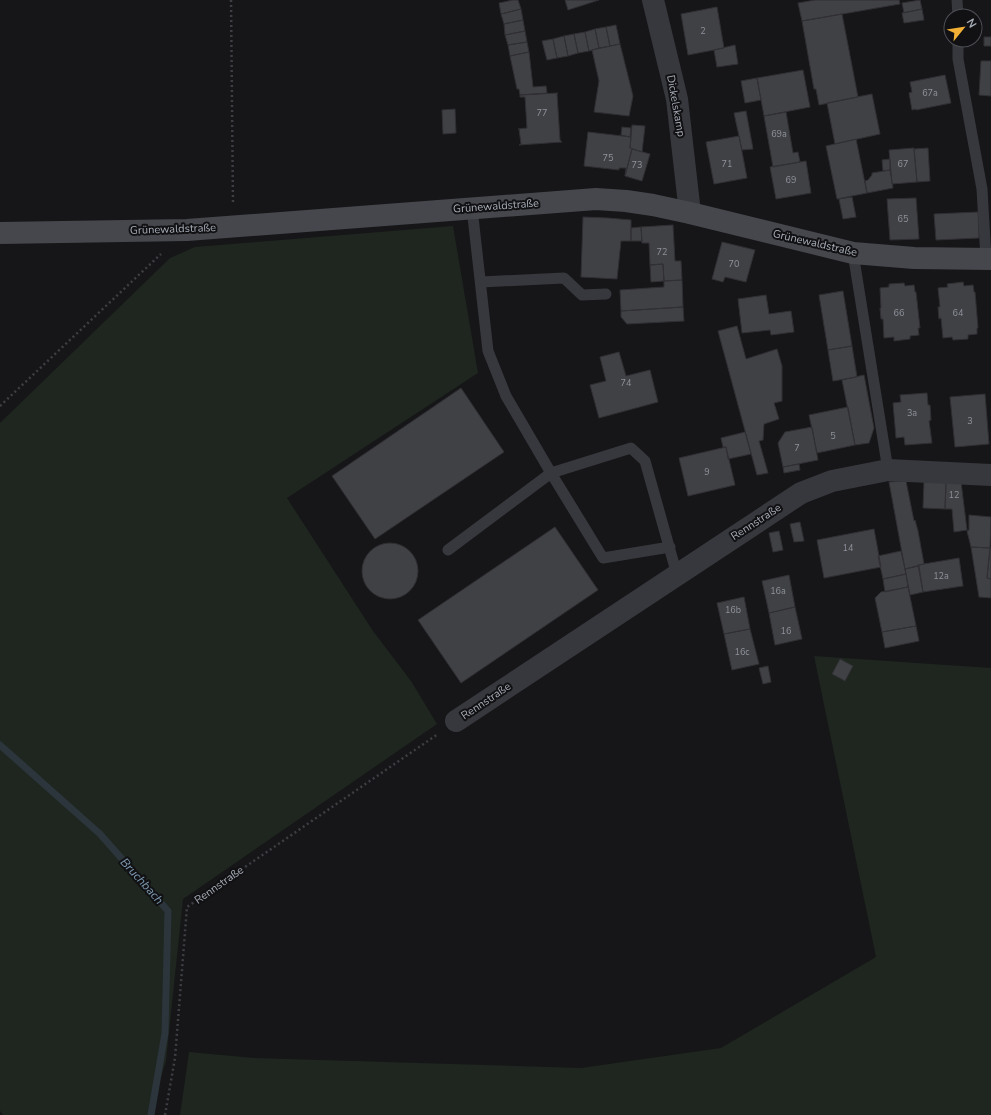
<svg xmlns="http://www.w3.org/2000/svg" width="991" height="1115" font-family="'Nunito Sans',sans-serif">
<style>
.green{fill:#1e261f}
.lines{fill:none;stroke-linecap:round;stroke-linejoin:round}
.stream{stroke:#2c353c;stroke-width:7}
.building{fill:#404145;stroke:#303034}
.path{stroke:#3d3f44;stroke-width:2.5;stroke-dasharray:2 3;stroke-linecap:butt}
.lane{stroke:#37383d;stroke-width:11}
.street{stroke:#37383d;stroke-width:22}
.secondary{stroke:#45474d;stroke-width:22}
.labels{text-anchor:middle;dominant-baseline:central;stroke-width:4;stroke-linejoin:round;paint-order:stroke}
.number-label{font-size:9px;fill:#8e929b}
.street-label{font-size:11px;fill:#a8adb8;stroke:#111113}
.water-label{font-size:12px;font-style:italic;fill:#7f9bb3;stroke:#111113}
</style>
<rect width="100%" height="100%" fill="#161618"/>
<path class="green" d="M453,226L478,373L287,498L373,631L411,681L437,724L183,899L166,1061L149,1115H3L0,1111V423L170,258L195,247Z
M814,656L991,668V1115H180L189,1052L254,1058L581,1068L721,1048L876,957Z"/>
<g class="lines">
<path class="stream" d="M0,745L100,834L168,911L165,1033L151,1115"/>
</g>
<path class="building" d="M513,0H518L521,9L501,14L499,3Z
M565,0H599L568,10Z
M815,0H899L900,4L802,21L798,3Z
M920,0L922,9L904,13L902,3Z
M717,7L724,48L688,55L681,14Z
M521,9L523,20L504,24L501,14Z
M922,9L924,20L904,23L902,13Z
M842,14L858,97L819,105L816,89H814L802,21Z
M523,20L525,31L505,35L504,24Z
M616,25L620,44L610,46L606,27Z
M606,27L610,46L599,48L595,29Z
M595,29L599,48L589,51L585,32Z
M525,31L527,42L508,45L505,35Z
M585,32L589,51L578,53L574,34Z
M574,34L578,53L568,56L564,36Z
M564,36L568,56L557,58L553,39Z
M984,37H991V46H984Z
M553,39L557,58L547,60L542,41Z
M527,42L529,52L510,56L508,45Z
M620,44L633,96L629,116L594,112L599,81L592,50Z
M735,45L738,64L717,67L714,50Z
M529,52L533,87L546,86L547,93L520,95L519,89H517L510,56Z
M981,61H991V96L979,95Z
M803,70L810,107L764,116L757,78Z
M945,75L951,103L916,110V109L912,110L909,93L912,92L910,82Z
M757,78L761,100L745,103L741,81Z
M558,93L557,94L560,140L562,142L519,145L521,144L519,129H518L527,128L525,97H520V95Z
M872,94L880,134L835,144L827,103Z
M455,109L456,133L443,134L442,110Z
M746,111L753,149L742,150L734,113Z
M786,112L793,153L798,152L800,162L773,167L764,116Z
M632,125L645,126L642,152L630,148Z
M622,127L631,128L630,137L621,135Z
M588,132L631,137L630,148L632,149L625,176L626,168H619V170L584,166Z
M739,136L747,178L714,184L706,142Z
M856,139L867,193L837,199L826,146Z
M914,148L917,182L892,184L889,150Z
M928,148L930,181L917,182L914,149Z
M632,149L650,154L642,181L625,176Z
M890,159V170L883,171L882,160Z
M806,161L811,193L776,199L770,167Z
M890,170L893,188L867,193L865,181L868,180L872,175V173Z
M852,197L856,217L843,219L839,199Z
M916,198L919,239L890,240L887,199Z
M978,212L979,238L936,240L934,214Z
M583,217L608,218L631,220V241H621L617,279L581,277Z
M673,225L675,261H681L682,280L664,281L663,264L650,265L649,243H642L641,227Z
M641,227L642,241H631V228Z
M722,242L755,250L746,282L725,277L723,282L712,279Z
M663,264L664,281L651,282L650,265Z
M682,280L683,307L621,311L620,290L664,287V281Z
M963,282L964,286L973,285L974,292H975L978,328H977V334L968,335V339L953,340L952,337L943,338L941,318L939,319L938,307H940L938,288L948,287L947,284Z
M904,283L905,286L914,285L915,292H916L920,328H918L919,335L910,336V339L894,341V337L884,338L883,319H881L880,308H881L880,288L889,287V284Z
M843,291L852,346L828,350L819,295Z
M766,295L769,314L791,311L794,332L771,335L770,330L742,333L738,299Z
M683,307L684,321L627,324L621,317V311Z
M737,326L746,359L777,349L782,366V401L774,403L779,419L764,424L763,440L759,441L768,473L757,475L718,331Z
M852,346L857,377L833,381L828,350Z
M619,352L626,376L650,370L658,402L599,418L590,385L606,381L600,357Z
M864,375L874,428L869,443L855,445L842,380Z
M461,388L504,452L375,539L332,476Z
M927,393L928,405H930L931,420L929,421L932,443L905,445L904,437L896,438L893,403L901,402L900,395Z
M985,394L989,444L955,447L950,397Z
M848,407L855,445L817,453L809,415Z
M812,427L818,460L783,467L778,443L785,432Z
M745,432L751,454L728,459L726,447H723L721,438Z
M726,447L735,485L688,496L679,458Z
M799,464L800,470L784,473L783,467Z
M906,481L914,521L915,520L918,531L924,564L905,569L889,482Z
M924,481L946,482L945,509L923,508Z
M946,482H961L967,530L954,532L952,509H945Z
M969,515L991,517L990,548L971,547L967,531L969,530Z
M800,522L804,541L794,542L790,524Z
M555,527L598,590L461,683L418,620Z
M874,529L881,567L824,578L817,540Z
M779,531L783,550L773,552L769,533Z
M362 571a28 28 0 1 1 56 0a28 28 0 1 1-56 0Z
M971,547L990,548L987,578L991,579V598L979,597Z
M990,548H991V579L987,578Z
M901,551L906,574L883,579L878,556Z
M959,558L963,586L923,592L918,565Z
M919,566L923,592L910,595L905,569Z
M906,574L908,587L885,592L883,579Z
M789,575L795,607L769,613L762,581Z
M908,587L916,626L882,632L875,598L881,592Z
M744,597L750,629L724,634L717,603Z
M795,607L802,639L775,645L769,613Z
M916,626L919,641L885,648L882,632Z
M750,629L759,664L732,670L724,634Z
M840,659L853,666L845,681L832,674Z
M768,666L771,682L763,684L759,668Z"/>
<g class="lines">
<path class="path" d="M231,0L233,204
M0,406L161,254
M165,1115L175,1058L187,907L438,734"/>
<path class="lane" d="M957,0L958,16
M958,40V59L982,189L986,259
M853,253L888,470
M481,282L564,278L582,295L606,294
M670,547L603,558L551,473L631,448L645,461L677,575
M448,550L551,473L506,396L488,351L472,208"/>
<path class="street" d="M653,0L677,99L690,213
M456,721L801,493L832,481L888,470L991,475"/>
<path class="secondary" d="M0,233L187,230L596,199L626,201L653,205L690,213L853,253L914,258L991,259"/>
</g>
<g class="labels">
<g class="number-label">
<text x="703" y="31">2</text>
<text x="930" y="93">67a</text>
<text x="542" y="113">77</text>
<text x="779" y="134">69a</text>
<text x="608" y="158">75</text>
<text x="727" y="164">71</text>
<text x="903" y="164">67</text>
<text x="637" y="165">73</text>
<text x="791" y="180">69</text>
<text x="903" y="219">65</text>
<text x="662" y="252">72</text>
<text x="734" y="264">70</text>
<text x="899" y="313">66</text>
<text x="958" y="313">64</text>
<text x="626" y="383">74</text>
<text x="912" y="413">3a</text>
<text x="970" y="421">3</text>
<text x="833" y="436">5</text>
<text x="797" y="448">7</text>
<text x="707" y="472">9</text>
<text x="954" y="495">12</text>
<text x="848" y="548">14</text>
<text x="941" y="576">12a</text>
<text x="778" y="591">16a</text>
<text x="733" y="610">16b</text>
<text x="786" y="631">16</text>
<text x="742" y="652">16c</text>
</g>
<g class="street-label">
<text transform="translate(676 106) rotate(80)">Dickelskamp</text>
<text transform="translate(496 206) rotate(-4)">Grünewaldstraße</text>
<text transform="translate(173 229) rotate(-2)">Grünewaldstraße</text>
<text transform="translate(815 243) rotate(13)">Grünewaldstraße</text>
<text transform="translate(756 522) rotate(-33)">Rennstraße</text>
<text transform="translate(486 701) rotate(-34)">Rennstraße</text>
<text transform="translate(219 885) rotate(-35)">Rennstraße</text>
</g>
<g class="water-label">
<text transform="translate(142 881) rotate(48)">Bruchbach</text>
</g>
</g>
<g transform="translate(963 28) rotate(60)"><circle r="19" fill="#111113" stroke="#4d4f55"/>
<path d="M0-3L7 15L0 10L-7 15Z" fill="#f2b134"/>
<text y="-6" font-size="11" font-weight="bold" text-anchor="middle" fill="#a8adb8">N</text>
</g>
</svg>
